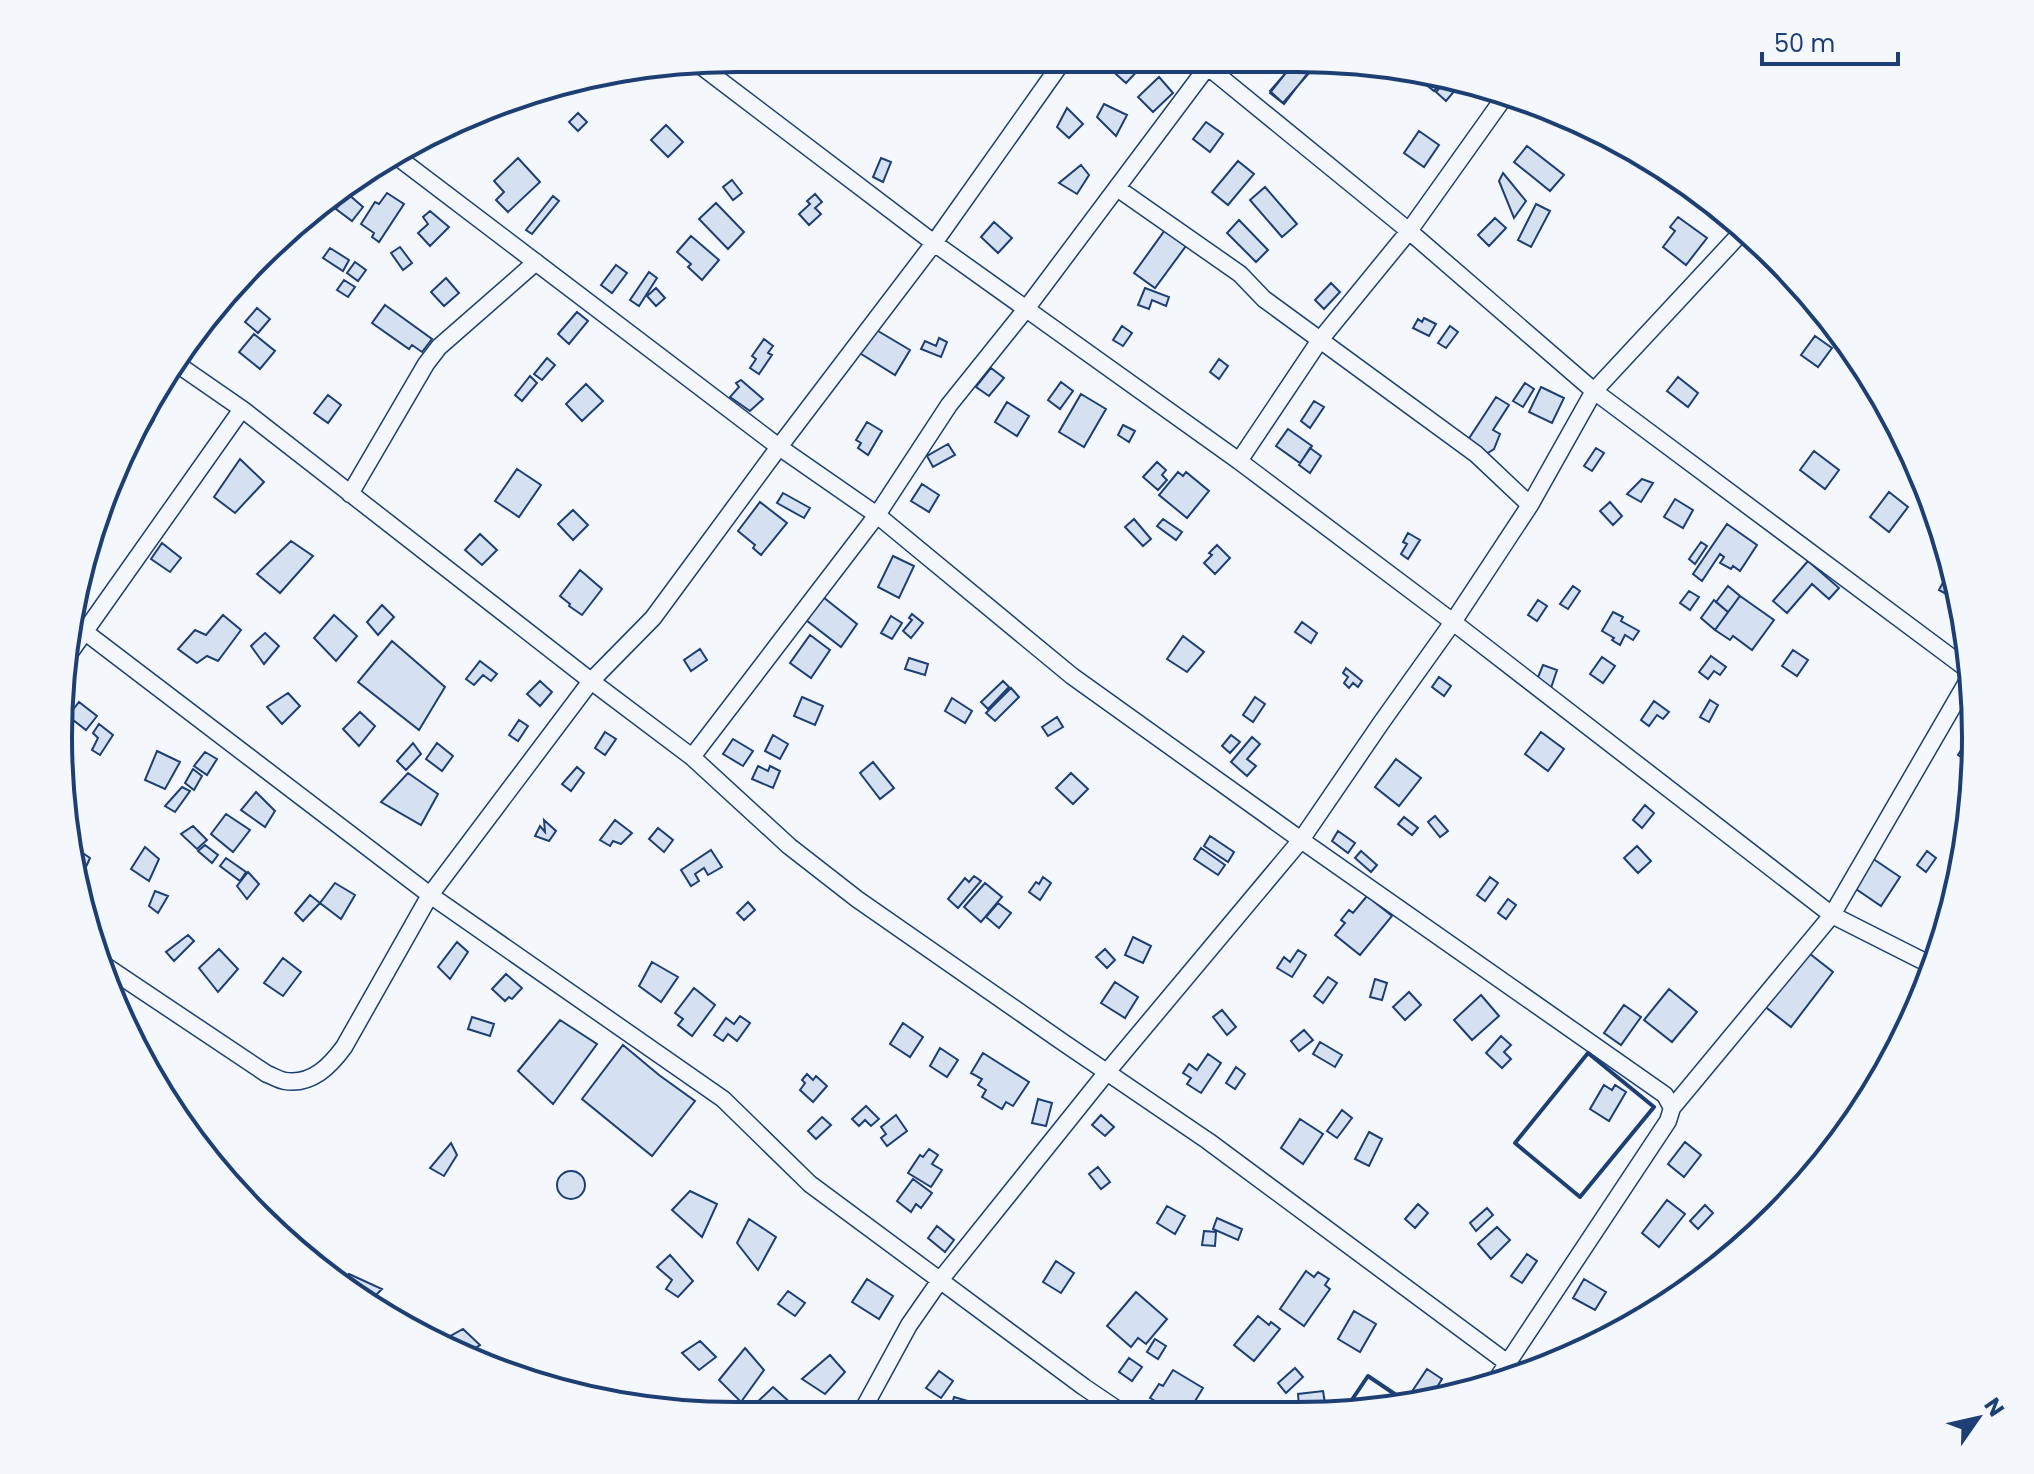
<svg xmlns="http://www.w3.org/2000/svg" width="2034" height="1474" font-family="Poppins,sans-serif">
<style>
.building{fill:#d5e0f0;stroke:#1d3f73;stroke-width:2}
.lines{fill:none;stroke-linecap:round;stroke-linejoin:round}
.minor-casing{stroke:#1d3f73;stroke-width:19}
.minor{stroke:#f4f7fb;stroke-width:16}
.wall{stroke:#1d3f73;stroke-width:4}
.rim{fill:none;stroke:#1d3f73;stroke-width:4}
</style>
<rect width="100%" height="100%" fill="#f4f7fb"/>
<path class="building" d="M1098,58H1133L1142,66L1126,83Z
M1296,61L1309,73L1283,103L1270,91Z
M1294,63L1310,70L1284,104L1270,93Z
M1410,69L1430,71L1445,77L1434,91L1409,71Z
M1159,77L1173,93L1153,112L1138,97Z
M1448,78L1461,83L1446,101L1436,92Z
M1104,104L1127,115L1116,136L1097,117Z
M1067,108L1083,124L1069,138L1057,127Z
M578,113L587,122L578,131L569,122Z
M1206,122L1223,134L1210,152L1193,139Z
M666,125L683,142L668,157L651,140Z
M1419,131L1439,145L1424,167L1404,153Z
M1527,146L1564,175L1550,191L1514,162Z
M518,158L540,182L508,212L496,200L504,192L494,181Z
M881,158L891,162L883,182L873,177Z
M1238,161L1254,174L1228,205L1212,192Z
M1081,165L1089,175L1077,194L1059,183Z
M1503,173L1526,201L1514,218L1499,181Z
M732,180L742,193L733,200L723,187Z
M1265,187L1297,224L1282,237L1250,200Z
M387,193L404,204L379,242L372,237L374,233L361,224L375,202L379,204Z
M348,194L363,207L352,221L336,209Z
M815,194L822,202L815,208L821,214L809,225L799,214L810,204L807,201Z
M553,196L559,201L532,234L526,230Z
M716,203L744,232L728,249L699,219Z
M1536,204L1550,211L1531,247L1518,240Z
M430,211L449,227L430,246L418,233L428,224L423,217Z
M1678,217L1707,238L1686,265L1663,247L1675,231L1670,227Z
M1495,218L1506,228L1489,246L1478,235Z
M1239,220L1268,250L1256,262L1227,233Z
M994,222L1012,238L998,253L981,237Z
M1165,230L1186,246L1155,288L1134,273Z
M691,236L719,260L702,280L688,267L691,264L677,252Z
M400,247L412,263L403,270L391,253Z
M330,248L349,260L343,271L323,258Z
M355,262L366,270L358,281L347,273Z
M616,265L627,273L612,293L601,285Z
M649,272L657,278L639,306L630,300Z
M446,278L459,293L444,306L431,292Z
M344,280L355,287L348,297L337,290Z
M1331,283L1340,292L1324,309L1315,300Z
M656,288L665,298L656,306L647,296Z
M1145,288L1169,297L1166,306L1152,300L1149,309L1138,305Z
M385,305L432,339L422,352L412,345L409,349L372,323Z
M257,308L270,319L258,333L245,322Z
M577,312L588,321L569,344L558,334Z
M1424,318L1436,324L1429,336L1413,328L1418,319L1422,322Z
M1122,326L1132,333L1123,346L1113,340Z
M1450,326L1458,332L1446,348L1438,343Z
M873,328L910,350L895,375L858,352Z
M254,334L275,351L260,369L239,352Z
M1815,336L1832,348L1818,367L1801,355Z
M939,338L947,342L941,357L921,349L925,341L936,346Z
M764,339L773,346L768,353L772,355L759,374L750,368L756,359L752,356Z
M547,358L555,365L542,380L534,374Z
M1219,359L1228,366L1219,379L1210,372Z
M991,368L1004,378L989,396L976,387Z
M530,376L537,383L522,401L515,395Z
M1678,377L1698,393L1688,407L1667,391Z
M741,380L763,399L750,411L730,397L739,387L736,383Z
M1061,382L1073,391L1060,409L1048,400Z
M1525,383L1534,389L1523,407L1513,401Z
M586,384L603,401L582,421L566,404Z
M1541,387L1564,398L1552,423L1529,412Z
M1081,394L1106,409L1084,447L1059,432Z
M328,395L341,405L328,423L314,413Z
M1496,397L1509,405L1493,430L1500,434L1494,449L1483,456L1468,440Z
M1314,401L1324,407L1310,428L1301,421Z
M1007,402L1029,416L1017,436L995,422Z
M148,414L154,420L144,436L135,430Z
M867,422L882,431L868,455L858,448L861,443L856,440Z
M1123,425L1135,431L1129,442L1118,435Z
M1288,429L1312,446L1300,463L1276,446Z
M948,444L955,455L933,467L927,456Z
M1310,448L1321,456L1310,473L1299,465Z
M1596,448L1604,453L1592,471L1584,466Z
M1814,451L1839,470L1825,489L1800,470Z
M240,459L264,482L235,513L214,497Z
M1157,462L1166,470L1162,475L1167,480L1158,490L1143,477Z
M517,469L541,485L519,517L495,501Z
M1178,472L1183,476L1186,472L1209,491L1187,518L1159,495Z
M1642,479L1653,483L1641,502L1627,494Z
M922,484L939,495L929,512L911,501Z
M1889,492L1908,507L1889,532L1870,517Z
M783,493L810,508L804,518L777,503Z
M1675,499L1693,510L1683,528L1664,517Z
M760,502L787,523L761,555L753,548L755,545L738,531Z
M1610,502L1622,516L1613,525L1600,511Z
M573,510L588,525L573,540L558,524Z
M1134,519L1151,539L1143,546L1125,527Z
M1163,519L1182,532L1176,540L1157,526Z
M1727,524L1757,545L1740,571L1733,566L1731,569L1720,563L1724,557L1720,554L1702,581L1693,574Z
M1408,533L1420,540L1408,559L1401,554L1407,544L1403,542Z
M480,534L497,550L482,565L465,550Z
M291,541L313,556L280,593L257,574Z
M1701,542L1707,546L1695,564L1689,559Z
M162,543L181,558L170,572L151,559Z
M1217,545L1230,558L1215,574L1204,563L1212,555L1209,553Z
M893,556L914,566L899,598L878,587Z
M1808,561L1839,588L1829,599L1812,584L1787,613L1773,601Z
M1951,567L1959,601L1939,590Z
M580,570L602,589L582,615L569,606L570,604L560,596Z
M1573,586L1580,591L1568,609L1560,604Z
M1728,586L1740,596L1728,612L1716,602Z
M1689,591L1699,597L1690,610L1680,603Z
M1740,596L1774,620L1752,650L1733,636L1730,640L1715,630Z
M823,597L857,624L841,647L806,620Z
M1538,600L1547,606L1537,621L1528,615Z
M1714,600L1728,612L1715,630L1701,618Z
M382,605L394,617L378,635L367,622Z
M1613,612L1623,617L1621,621L1639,631L1633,640L1625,635L1620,645L1612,640L1614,638L1602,631Z
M912,614L923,623L911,638L903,631L912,620L909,618Z
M223,615L241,630L218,661L207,656L197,663L178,649L195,630L206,635Z
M334,615L357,636L336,661L314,638Z
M891,616L902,623L892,639L881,633Z
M1302,622L1317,633L1311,643L1295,632Z
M265,633L279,646L264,664L251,646Z
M810,635L830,650L811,678L790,663Z
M1183,636L1204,652L1187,672L1167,659Z
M392,641L445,687L419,730L358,682Z
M700,649L707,660L691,671L684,660Z
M1793,650L1808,660L1797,676L1782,666Z
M1711,656L1726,667L1720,675L1714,671L1708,679L1699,672Z
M1602,657L1615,666L1603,683L1590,674Z
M909,658L928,664L925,675L905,669Z
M480,661L497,674L491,681L483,675L474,685L466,679Z
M1543,665L1557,670L1551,688L1536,682Z
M1346,668L1362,681L1358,687L1353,683L1349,688L1344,683L1348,677L1343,673Z
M1439,677L1451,686L1444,696L1432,687Z
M540,681L552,692L540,706L527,694Z
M1003,681L1009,687L988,709L981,702Z
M1011,688L1019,697L995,721L986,713Z
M288,693L300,706L282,724L267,707Z
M802,697L823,706L815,725L794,716Z
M1255,697L1265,704L1253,722L1243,715Z
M952,698L972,711L965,723L945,711Z
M1710,700L1718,705L1709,722L1700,717Z
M1654,701L1669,712L1663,719L1657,715L1649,726L1641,720Z
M79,702L97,716L86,730L68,716Z
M360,712L375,726L359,746L343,729Z
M1057,717L1063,727L1048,736L1042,727Z
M519,720L528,726L518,741L509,735Z
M99,724L113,735L100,755L92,750L98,738L93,733Z
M605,732L616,739L605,755L595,748Z
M1541,732L1564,749L1548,771L1525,754Z
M773,735L788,744L780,759L765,751Z
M1231,735L1240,742L1230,753L1222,746Z
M1252,737L1260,744L1247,759L1256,766L1247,776L1231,762Z
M1969,737L1973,740L1974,765L1958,755Z
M733,739L753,751L743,766L723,754Z
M413,743L421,754L406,770L397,761Z
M437,743L453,756L442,771L426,759Z
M157,751L180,762L165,789L145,780Z
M205,752L217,759L207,775L194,766Z
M1396,759L1421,778L1399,806L1375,787Z
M873,762L894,788L880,799L860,773Z
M758,766L768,771L770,766L780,771L773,788L752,779Z
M577,767L584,773L571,791L562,784Z
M193,769L202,776L194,790L185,783Z
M408,773L438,794L421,825L381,802Z
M1071,773L1088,789L1073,804L1056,788Z
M182,787L190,791L175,812L165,806Z
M256,792L275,811L265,827L241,810Z
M1645,805L1654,813L1642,828L1633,820Z
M226,814L250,830L233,852L211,834Z
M1435,816L1448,831L1440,837L1428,822Z
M1404,817L1418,828L1412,835L1398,824Z
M544,820L556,831L549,841L535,836L540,826L545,832Z
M615,820L632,833L621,844L613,841L610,846L600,840Z
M193,826L207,840L197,849L181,834Z
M658,828L673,840L664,852L649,839Z
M1338,831L1355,843L1348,853L1332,841Z
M1210,836L1234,852L1228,862L1204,846Z
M71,845L90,858L85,869L74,863L70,847Z
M205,845L218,855L212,863L198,851Z
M1637,846L1651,861L1638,873L1624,858Z
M145,847L159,859L149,881L131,869Z
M1201,848L1225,865L1218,875L1194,859Z
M711,850L722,867L708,875L704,868L695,874L699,881L691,886L681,870Z
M1361,851L1377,865L1371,872L1355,858Z
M1927,851L1936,858L1926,872L1917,865Z
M226,858L246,872L240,881L220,866Z
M1872,858L1900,877L1881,906L1853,887Z
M248,872L259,884L247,899L237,886Z
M974,876L981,881L958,908L948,899L965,878L969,882Z
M1043,877L1051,883L1040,900L1029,892L1036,882L1039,884Z
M1490,877L1498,883L1485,901L1477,895Z
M335,883L355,895L341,919L320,903Z
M985,883L1002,897L981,922L964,907Z
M155,891L168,896L158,913L149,906Z
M310,895L320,903L303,921L295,913Z
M1367,896L1392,916L1360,955L1335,935L1345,923L1341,920L1349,910L1353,913Z
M1508,899L1516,905L1506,919L1498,913Z
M748,902L755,910L744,920L737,913Z
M998,903L1011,913L999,928L986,917Z
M188,935L194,941L174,961L166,952Z
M1133,937L1151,946L1143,963L1125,955Z
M457,942L468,952L450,979L438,967Z
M219,949L238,969L218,992L199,968Z
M1105,949L1115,960L1107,968L1096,957Z
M1298,950L1306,955L1292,977L1277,968L1284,957L1290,962Z
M1805,950L1833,972L1791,1027L1763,1005Z
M283,958L301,972L283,996L264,983Z
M652,962L678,977L661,1002L639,986Z
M506,974L522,988L512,999L509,997L505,1001L492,989Z
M1328,977L1337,983L1323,1003L1314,996Z
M1375,979L1387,983L1382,1000L1370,997Z
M1115,982L1138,997L1125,1018L1101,1003Z
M694,988L715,1005L692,1036L678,1025L683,1019L675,1013Z
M1913,988L1921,996L1913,1018L1909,1014L1915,1007L1908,1000Z
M1669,989L1697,1012L1672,1042L1644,1020Z
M1409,992L1421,1005L1405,1020L1393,1007Z
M1481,995L1499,1016L1472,1040L1454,1020Z
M1624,1005L1641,1017L1621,1045L1604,1033Z
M1222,1010L1236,1027L1227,1035L1213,1017Z
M740,1016L750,1023L737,1041L728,1034L723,1041L714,1035L726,1018L734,1024Z
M472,1017L494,1024L490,1036L468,1029Z
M560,1020L597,1044L553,1104L518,1071Z
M903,1023L923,1037L910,1057L890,1044Z
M1304,1030L1313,1040L1299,1051L1291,1041Z
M1501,1036L1511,1045L1504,1052L1511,1059L1502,1068L1486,1053Z
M1320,1042L1342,1055L1335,1067L1313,1054Z
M623,1045L659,1075L695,1101L652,1156L582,1099Z
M940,1048L958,1060L947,1077L930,1066Z
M983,1053L1029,1082L1013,1106L1006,1102L1002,1109L982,1097L986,1090L978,1085L982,1079L971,1073Z
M1208,1054L1221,1063L1201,1093L1187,1084L1191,1078L1183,1073L1189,1064L1197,1070Z
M1236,1067L1245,1074L1235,1089L1226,1083Z
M807,1074L813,1080L816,1076L827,1086L813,1102L800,1090L805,1083L802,1080Z
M1604,1085L1612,1090L1615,1085L1626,1092L1609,1121L1590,1109Z
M1038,1099L1052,1103L1046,1126L1032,1123Z
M866,1106L879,1119L871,1126L865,1120L859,1126L852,1119Z
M1342,1110L1352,1118L1337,1138L1327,1131Z
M896,1115L907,1131L887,1146L881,1138L886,1134L881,1127Z
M1101,1115L1114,1127L1105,1136L1092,1125Z
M822,1117L831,1125L816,1139L808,1131Z
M1300,1119L1323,1134L1303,1164L1281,1148Z
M1369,1132L1382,1139L1369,1166L1355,1159Z
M1685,1142L1701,1155L1684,1177L1668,1164Z
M451,1143L457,1155L444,1176L430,1168Z
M929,1149L938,1155L932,1164L942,1170L931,1187L908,1173L920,1155L923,1157Z
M1098,1167L1110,1182L1101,1189L1089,1174Z
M557 1185a14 14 0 1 1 28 0a14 14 0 1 1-28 0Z
M913,1179L932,1193L921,1208L916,1204L911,1212L897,1201Z
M690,1191L717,1204L702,1237L672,1210Z
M1667,1200L1685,1214L1659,1247L1642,1233Z
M1418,1204L1428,1213L1415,1228L1405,1219Z
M1705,1205L1713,1213L1698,1229L1690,1221Z
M1167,1206L1185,1216L1175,1234L1157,1223Z
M1487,1208L1493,1215L1476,1231L1470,1223Z
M1217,1218L1242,1229L1238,1240L1213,1229Z
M749,1219L776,1237L758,1270L737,1243Z
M937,1226L954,1240L945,1252L928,1238Z
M1497,1227L1510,1240L1491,1259L1478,1244Z
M1204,1231L1216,1232L1215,1246L1202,1245Z
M1527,1254L1537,1261L1522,1283L1511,1276Z
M670,1255L693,1281L678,1297L666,1289L672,1280L657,1267Z
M1056,1261L1074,1273L1061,1293L1043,1282Z
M1306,1271L1314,1277L1318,1272L1329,1279L1325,1285L1330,1289L1304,1326L1280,1309Z
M349,1274L382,1289L368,1303L338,1285Z
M867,1279L893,1296L879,1319L852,1302Z
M1584,1279L1606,1292L1595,1310L1573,1298Z
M788,1291L805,1303L795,1316L778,1304Z
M1136,1292L1167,1319L1146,1344L1138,1338L1131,1347L1107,1326Z
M1354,1311L1376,1324L1360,1352L1338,1339Z
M1258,1316L1269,1325L1271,1322L1280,1329L1254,1361L1234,1345Z
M463,1329L480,1345L462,1356L436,1344Z
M1155,1339L1166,1346L1158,1359L1147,1352Z
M700,1341L716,1357L699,1370L682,1353Z
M745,1348L764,1370L741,1402L719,1380Z
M830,1355L845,1372L825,1394L802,1379Z
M1129,1358L1142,1367L1132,1381L1119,1372Z
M1295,1368L1303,1377L1286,1393L1278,1383Z
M1427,1369L1442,1379L1431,1397L1420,1400L1411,1393Z
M1173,1370L1203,1388L1189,1411H1173L1150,1398L1159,1384L1163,1386Z
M939,1371L953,1381L941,1398L926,1388Z
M773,1387L794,1406L787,1414H752L748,1411Z
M1323,1391L1325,1403L1299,1406L1298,1394Z
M954,1397L971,1402L967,1413L951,1409Z"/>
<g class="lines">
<g class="minor-casing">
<path id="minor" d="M1197,58L1409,231L1594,391L1971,672
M697,63L934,243L1239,461L1453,622L1832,915L1933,966
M396,156L779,447L877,515L1072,676L1301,840L1665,1095L1672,1108L1668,1121L1499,1376
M1117,188L1240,274L1264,299L1476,454L1530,505
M177,364L242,409L591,681L692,757L789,846L857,899L1064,1043L1208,1141L1517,1370
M1239,461L1320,340L1409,231L1503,99
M350,494L426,364L439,347L536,262
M72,622L430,895L723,1099L810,1184L1084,1387L1121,1412
M64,661L242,409
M692,757L877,515L949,405L1026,309L1214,58
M101,963L267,1074C273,1076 279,1080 285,1081C312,1085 330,1066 344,1047L430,895L591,681L653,618L779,447L934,243L1065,58
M1672,1108L1832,915L1971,675
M861,1413L909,1325L941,1279L1107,1072L1301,840L1381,723L1453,622L1530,505L1594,391L1740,234"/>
</g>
<use href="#minor" class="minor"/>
<path class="wall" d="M1588,1053L1654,1107L1580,1197L1515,1143Z
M1345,1410L1368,1376L1408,1403"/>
</g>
<path d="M0 0H2034V1474H0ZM737 72H1297A665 665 0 0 1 1962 737V737A665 665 0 0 1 1297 1402H737A665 665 0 0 1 72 737V737A665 665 0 0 1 737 72Z" fill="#f4f7fb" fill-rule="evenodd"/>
<path class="rim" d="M737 72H1297A665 665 0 0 1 1962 737V737A665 665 0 0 1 1297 1402H737A665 665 0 0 1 72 737V737A665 665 0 0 1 737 72Z"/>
<g transform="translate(1978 1418) rotate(56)" stroke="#f4f7fb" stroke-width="6" paint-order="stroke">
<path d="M0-6L14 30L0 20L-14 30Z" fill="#1d3f73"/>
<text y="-12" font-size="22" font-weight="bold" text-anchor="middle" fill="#1d3f73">N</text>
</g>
<path d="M1762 52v12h136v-12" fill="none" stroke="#1d3f73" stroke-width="4"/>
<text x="1774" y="52" font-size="24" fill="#1d3f73" stroke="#f4f7fb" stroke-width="6" paint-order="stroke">50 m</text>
</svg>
